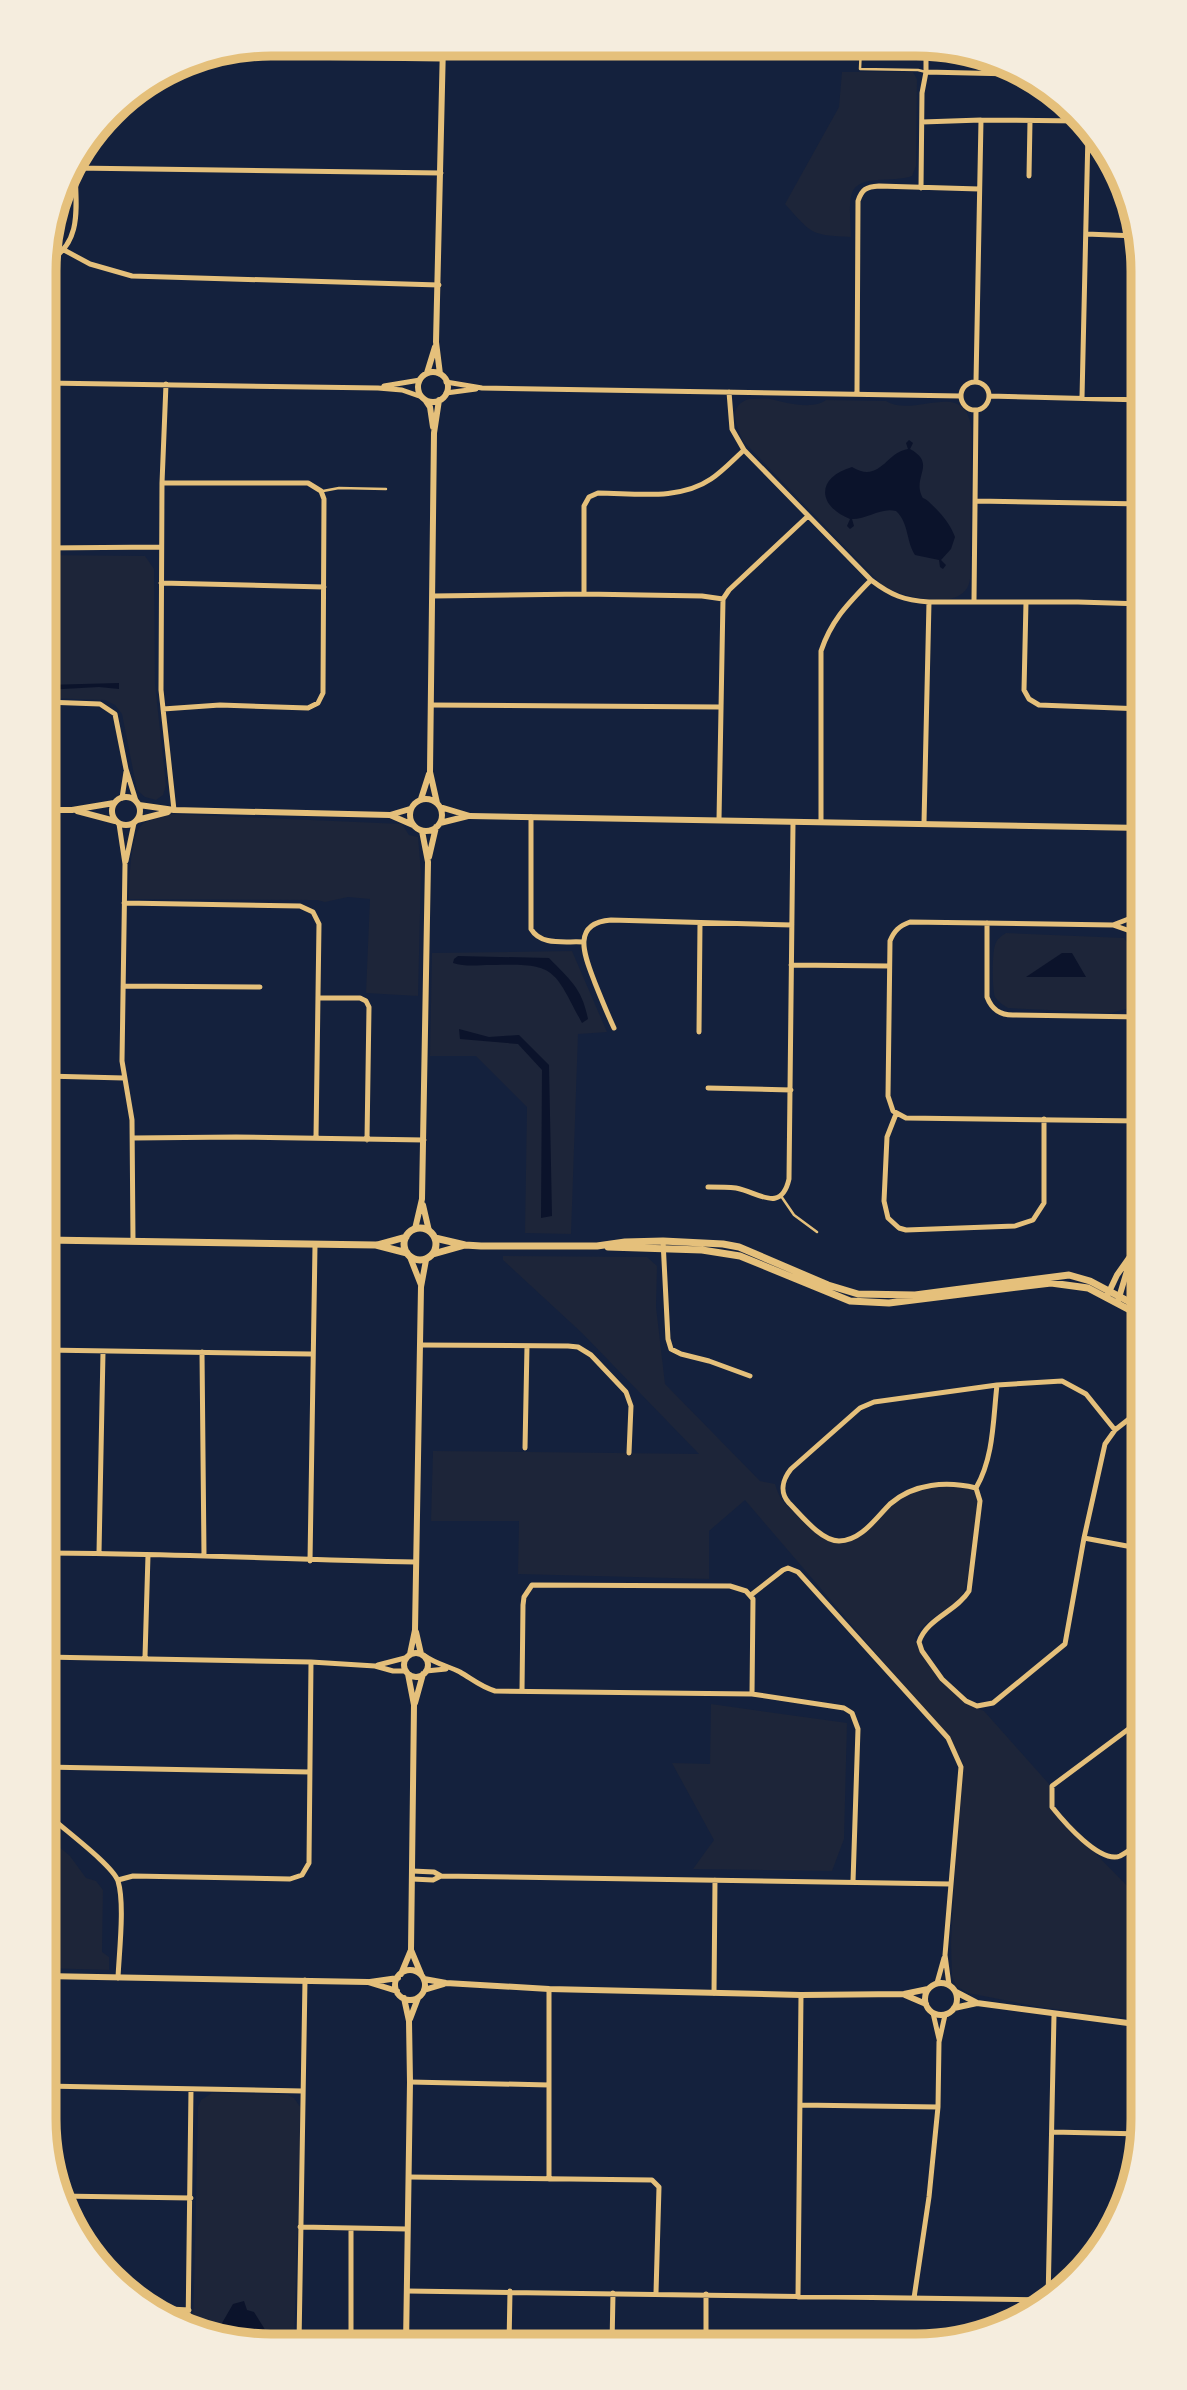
<svg xmlns="http://www.w3.org/2000/svg" width="1187" height="2390" font-family="Helvetica,sans-serif">
<style>
.green{fill:#1d2539}
.water{fill:#0b132b}
.lines{fill:none;stroke-linecap:round;stroke-linejoin:round}
.service{stroke:#e5c07b;stroke-width:2.5}
.minor{stroke:#e5c07b;stroke-width:5}
.tertiary{stroke:#e5c07b;stroke-width:6}
.secondary{stroke:#e5c07b;stroke-width:7}
.rim{fill:none;stroke:#e5c07b;stroke-width:9}
</style>
<rect width="100%" height="100%" fill="#14213d"/>
<path class="green" d="M842,72H913L917,79L916,166L912,176C893,183 859,174 852,193C848,205 851,224 851,237C810,235 812,234 785,204L839,107Z
M70,167C68,191 73,245 46,254V242Z
M749,399C755,399 765,398 771,399C785,403 813,410 826,400L886,401C916,420 971,372 972,438L970,579C966,614 903,597 883,586L743,441C736,425 727,406 749,399Z
M45,555L145,556L154,569L155,684L166,785L163,795L156,800L145,797L137,790L122,714L115,705L105,700L45,698Z
M171,814L402,824L409,835L418,837L421,872L418,996L366,993L370,899L348,897L325,902L317,900L129,899C129,883 130,831 144,823C152,819 163,817 171,814Z
M1006,933L1124,938L1133,951L1130,1003L1126,1009L1111,1013L1008,1008C1003,1005 998,1002 995,997C992,989 992,954 995,945C997,939 1001,936 1006,933Z
M572,951L607,1032L578,1034L571,1234L525,1233L527,1107L476,1056H430L432,953Z
M503,1256L647,1257L657,1266L656,1307L665,1384L760,1481L775,1484C781,1504 789,1507 804,1521C813,1529 823,1539 836,1542C859,1546 894,1496 921,1487C937,1482 959,1485 975,1489C976,1493 978,1496 979,1500C981,1512 969,1587 961,1597C952,1608 913,1626 915,1642C916,1643 920,1651 920,1652L966,1703L984,1711L1049,1784V1806L1143,1902V2020L1039,2007L968,1993L956,1986L952,1976L951,1942L959,1796L964,1765L951,1741L745,1500L709,1531V1579L518,1574L519,1521H431L433,1451L699,1454L582,1333L503,1260Z
M711,1704L847,1723L844,1839L832,1871L693,1869L714,1840L672,1763L710,1764Z
M44,1834L70,1856L86,1878L96,1881L103,1890L102,1952L109,1957V1970L44,1968Z
M212,2093L288,2095L294,2098L301,2108L294,2344H241L193,2331L198,2107L201,2100Z"/>
<path class="water" d="M909,440L913,443L910,449C936,463 914,476 921,494C923,500 923,497 928,501C939,511 950,523 955,537L951,549L941,560L946,565L943,569L940,567L939,560L915,555C906,541 909,523 896,511C881,507 868,519 852,519L854,526L850,529L847,526L850,519C816,505 817,477 852,467C880,484 886,452 908,449L906,443Z
M119,683V689L99,687L45,690V685Z
M1062,953H1072L1086,977H1026Z
M458,956L549,958C570,980 582,988 588,1019L582,1023C553,968 556,963 491,965C479,965 465,967 453,963L454,959Z
M459,1029L489,1037L519,1035L549,1065L552,1216L541,1218L542,1070L518,1044L460,1039Z
M244,2301L247,2310L254,2312L274,2344H241L214,2337L233,2304Z"/>
<g class="lines">
<path class="service" d="M861,47L860,69L918,70L926,72
M323,491L339,488L386,489
M781,1196L794,1215L817,1232"/>
<path class="minor" d="M211,56L442,59
M926,72L1013,74
M922,122L981,120L1080,121
M75,168L441,173
M1029,176L1030,121
M921,188L922,93L926,72V48
M1086,234L1137,236
M64,250L90,264L132,276L439,285
M46,262C87,244 74,197 75,160
M961 396a14 14 0 1 1 28 0a14 14 0 1 1-28 0Z
M446,382L482,388L960,396
M976,382L981,120
M46,383L378,388L402,390L422,397
M166,384L162,483L161,690L174,810
M384,386L420,380
M729,392L732,429L744,450L871,580C892,596 904,600 929,602H1078L1143,604
M446,393L476,389
M857,393L858,201C862,189 866,187 879,186L979,189
M989,396L1143,400
M1082,398L1088,133
M162,483H308L321,491L324,499L323,693L318,703L308,708L220,705L163,709
M976,501L1143,504
M45,548L161,547
M48,548L50,383
M161,583L324,587
M584,594V506L589,497L598,493C634,493 679,501 711,479C723,471 734,459 744,450
M433,596L584,594L702,596L723,599
M974,601L976,410
M1026,602L1024,690L1029,699L1039,705L1143,709
M45,702L100,704L115,714L126,769L136,801
M431,705L720,707
M122,798L126,772
M531,817V929C541,946 564,941 583,942
M719,820L723,599L729,590L808,516
M821,822V651C832,619 848,604 871,580
M924,823L929,602
M119,824L125,864L122,1061L132,1120L133,1240
M126,861L134,823
M124,903L300,906L313,912L319,924L316,1138
M987,923V997C992,1010 1000,1015 1013,1015L1141,1017
M1113,925L1131,918
M1133,932L1113,925L910,922C899,926 894,931 890,941L888,1096L893,1111L906,1118L1141,1121
M791,965L889,966
M123,986L260,987
M318,998H360L366,1001L369,1007L367,1140
M614,1028C607,1013 601,998 595,983C586,959 569,923 611,920L792,925
M699,1032L700,923
M45,1076L124,1078
M708,1088L791,1090
M896,1114L887,1137L884,1201L888,1218L899,1228L906,1230L1015,1226L1033,1220L1044,1203V1119
M133,1138L236,1137L424,1140
M708,1187C717,1187 727,1187 736,1188C758,1192 781,1214 789,1179L793,823
M663,1241L668,1339L671,1349L681,1354L709,1361L750,1376
M420,1345L568,1346L578,1347L591,1355L626,1392L631,1406L629,1453
M45,1350L311,1354
M202,1352L204,1555
M525,1448L527,1346
M976,1488L980,1501L969,1591C957,1611 926,1619 919,1642L922,1651L942,1679L966,1701L977,1706L993,1703L1065,1644L1084,1538L1105,1444L1115,1430L1143,1408
M976,1488C947,1481 914,1483 890,1504C876,1518 861,1541 839,1541C821,1541 801,1515 789,1503C779,1492 783,1479 791,1469L860,1408L874,1402L997,1385L1062,1381L1086,1394L1115,1430
M976,1488C994,1457 993,1419 997,1385
M1084,1538L1143,1549
M44,1553C168,1553 292,1560 416,1562
M99,1553L103,1352
M310,1561L315,1246
M751,1595L783,1570L788,1568L798,1572L948,1738L961,1767L945,1955L949,1985
M425,1656C436,1664 448,1666 460,1672C472,1679 481,1687 495,1691L752,1694L844,1708L852,1713L858,1729L853,1882
M44,1657L311,1662L375,1666L393,1671H405
M145,1657L148,1555
M378,1665L405,1658
M426,1671L446,1669
M522,1691L523,1605L524,1597L532,1585L730,1586L746,1591L753,1599L752,1694
M44,1767L310,1772
M44,1811C60,1827 112,1864 118,1881C125,1904 119,1953 118,1978
M1143,1840C1136,1845 1128,1852 1120,1856C1100,1864 1064,1822 1052,1807V1786L1138,1722L1143,1705
M412,1871L434,1872L441,1876
M412,1879L433,1880L441,1876L950,1884
M118,1880L133,1876L290,1879L302,1875L309,1863L311,1662
M937,1983L944,1958
M549,1989V2179
M714,1993L715,1880
M933,2013L939,2039
M410,2082L549,2085
M44,2086L302,2091
M800,2105L938,2107
M1052,2132L1143,2134
M409,2177L652,2180L659,2187L656,2293
M59,2196L191,2198
M300,2227L407,2229
M407,2291L1049,2300
M798,2297L801,1995
M914,2298L929,2197L938,2107L939,2042L945,2015
M1048,2302L1054,2015
M151,2308L189,2310
M188,2330L191,2089
M299,2344L305,1980
M351,2345V2228
M509,2345L510,2291
M612,2345L613,2293
M706,2346V2294"/>
<path class="tertiary" d="M418 387a15 15 0 1 1 30 0a15 15 0 1 1-30 0Z
M427,373L435,347
M440,374L436,342L443,45
M426,401L430,407L433,427
M112 811a14 14 0 1 1 28 0a14 14 0 1 1-28 0Z
M410 815a16 16 0 1 1 32 0a16 16 0 1 1-32 0Z
M421,799L429,774
M437,803L430,772L434,433L439,400
M139,805L174,810L390,815L410,809
M440,807L470,816L1143,828
M45,810H72L114,803
M77,811L115,821
M390,815L413,825
M137,820L168,812
M440,823L468,816
M429,857L436,827
M1138,911L1142,895L1143,848
M1143,937L1133,932L1130,923L1134,914L1143,910
M423,1205L429,1231
M415,1229L422,1199L428,862L422,831
M410,1257L421,1285
M1108,1294L1117,1275L1129,1258
M1118,1301L1132,1254L1139,1196L1142,958L1137,936
M416,1632L421,1654
M404 1665a12 12 0 1 1 24 0a12 12 0 1 1-24 0Z
M410,1654L415,1630L421,1287L426,1260
M408,1674L414,1705L411,1950L421,1974
M415,1703L423,1674
M395 1985a15 15 0 1 1 30 0a15 15 0 1 1-30 0Z
M401,1974L411,1950
M44,1976L368,1982L397,1991
M424,1979L446,1983L549,1989L801,1995L904,1994L928,1989
M370,1982L398,1978
M925 1999a16 16 0 1 1 32 0a16 16 0 1 1-32 0Z
M424,1990L444,1984
M956,1992L977,2003L1143,2025
M905,1995L926,2004
M404,1998L409,2021L410,2082L406,2345
M954,2008L977,2003
M410,2019L418,1998"/>
<path class="secondary" d="M404 1244a16 16 0 1 1 32 0a16 16 0 1 1-32 0Z
M435,1238L465,1245L481,1246H597L625,1242L663,1241L723,1244L739,1247L828,1285L858,1294L915,1295L1069,1275L1090,1281L1143,1309
M45,1240L376,1245L407,1253
M377,1245L406,1237
M608,1247L702,1250L740,1256L850,1301L889,1303L1051,1283L1088,1288L1143,1317
M433,1254L465,1245"/>
</g>
<path d="M0 0H1187V2390H0ZM271 56H916A215 215 0 0 1 1131 271V2119A215 215 0 0 1 916 2334H271A215 215 0 0 1 56 2119V271A215 215 0 0 1 271 56Z" fill="#f5edde" fill-rule="evenodd"/>
<path class="rim" d="M271 56H916A215 215 0 0 1 1131 271V2119A215 215 0 0 1 916 2334H271A215 215 0 0 1 56 2119V271A215 215 0 0 1 271 56Z"/>
</svg>
